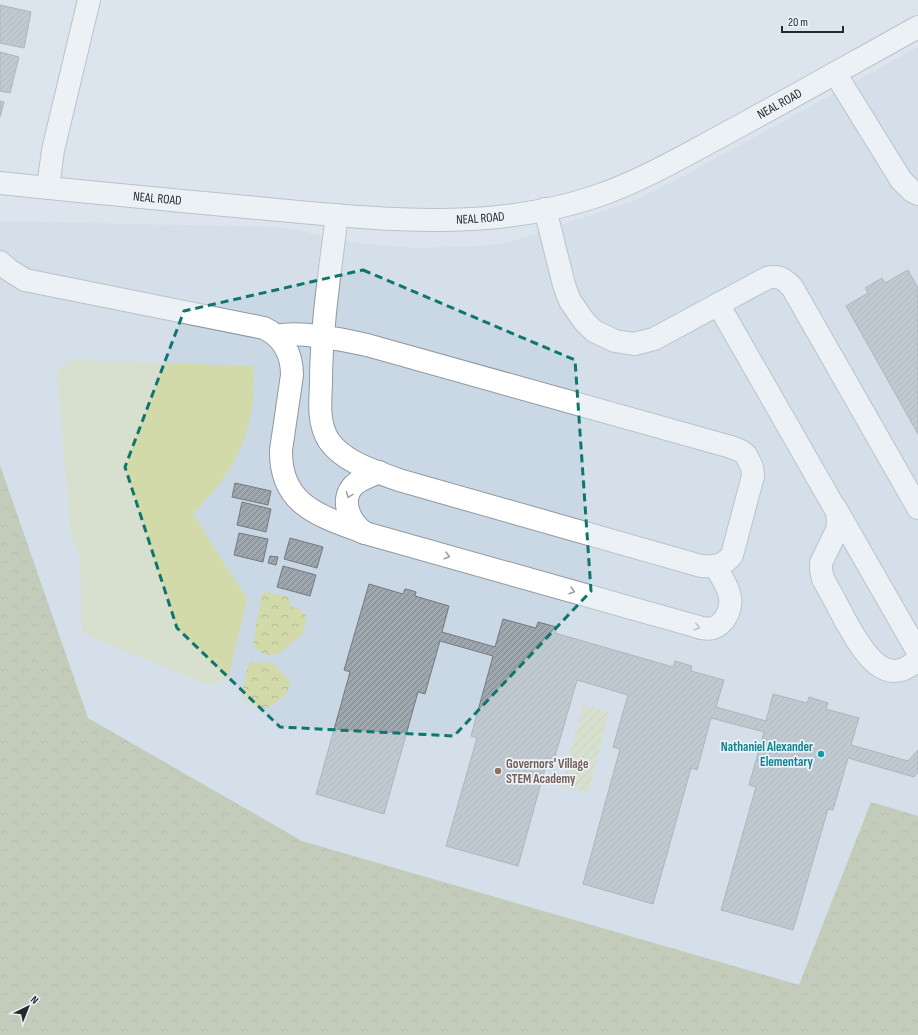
<svg xmlns="http://www.w3.org/2000/svg" width="918" height="1035" font-family="'Sofia Sans Condensed',sans-serif">
<style>
.built{fill:#c9d8e4}
.forest{fill:url(#forest-crowns)}
.park{fill:url(#park-crowns)}
.garden{fill:url(#garden-furrows)}
.pitch{fill:#d1daa8}
.building{fill:url(#building-hatch);stroke:#737a81}
.lines{fill:none;stroke-linecap:round;stroke-linejoin:round}
.minor-casing{stroke:#90989f;stroke-width:24}
.minor{stroke:#fff;stroke-width:22}
.oneway{stroke:#9d9fa0}
.marked{fill:none;stroke:#0f766e;stroke-width:3;stroke-dasharray:8 5;stroke-linejoin:round}
.culture-dot{fill:#0f9aa8;stroke:#eaf2fa;stroke-width:1.5}
.education-dot{fill:#8d6e63;stroke:#eaf2fa;stroke-width:1.5}
.labels{text-anchor:middle;dominant-baseline:central;stroke-width:3.5;stroke-linejoin:round;paint-order:stroke}
.street-label{font-size:13px;fill:#26292c;stroke:#eaf2fa}
.culture-label{font-size:13px;font-weight:bold;fill:#0d838f;stroke:#eaf2fa;text-anchor:end}
.education-label{font-size:13px;font-weight:bold;fill:#785e54;stroke:#eaf2fa;text-anchor:start}
</style>
<defs>
<pattern id="forest-crowns" width="20" height="18" patternUnits="userSpaceOnUse"><rect width="20" height="18" fill="#a5ae7d"/><path d="M2 6a3 3 0 1 1 6 0M12 15a3 3 0 1 1 6 0" fill="none" stroke="#868e67"/></pattern>
<pattern id="park-crowns" width="20" height="18" patternUnits="userSpaceOnUse"><rect width="20" height="18" fill="#d1daa8"/><path d="M2 6a3 3 0 1 1 6 0M12 15a3 3 0 1 1 6 0" fill="none" stroke="#b3bb91"/></pattern>
<pattern id="garden-furrows" width="10" height="10" patternUnits="userSpaceOnUse"><rect width="10" height="10" fill="#d1daa8"/><path d="M-1 1l2-2M0 10L10 0M9 11l2-2" fill="none" stroke="#b3bb91"/></pattern>
<pattern id="building-hatch" width="6" height="6" patternUnits="userSpaceOnUse"><rect width="6" height="6" fill="#9ea7ae"/><path d="M-1 1l2-2M0 6l6-6M5 7l2-2" fill="none" stroke="#81888e"/></pattern>
</defs>
<rect width="100%" height="100%" fill="#dce5ed"/>
<path class="built" d="M918,47V1035H156L0,508V221L277,227L302,230L312,234L366,244L413,248L478,246L507,243L631,202L676,180Z"/>
<path class="forest" d="M0,465L88,718L302,841L799,985L871,802L918,816V1035H0Z"/>
<path class="park" d="M265,592L286,596L289,599L290,606L299,609L306,615C305,621 305,629 302,634C298,639 293,640 290,645C286,647 284,651 280,653C270,658 256,653 253,642L262,594Z
M253,662L274,663L290,682C292,691 276,704 268,707C259,709 246,705 241,698L248,666L250,663Z"/>
<path class="garden" d="M583,705L609,712L588,793L561,787Z"/>
<path class="pitch" d="M71,360L253,366C257,430 237,469 193,514L247,599L228,678L211,686L88,636L82,631L80,557L71,535L57,372Z"/>
<path class="building" d="M0,5L31,12L24,48L0,43Z
M0,52L19,57L10,93L0,91Z
M0,101L4,102L0,117Z
M908,270L918,288V434L846,306L868,293L865,288L882,278L885,283Z
M235,483L271,491L268,505L232,497Z
M242,502L271,509L266,532L237,525Z
M239,533L268,539L263,562L234,555Z
M290,538L323,547L317,568L284,559Z
M270,556L278,557L276,565L268,563Z
M283,566L316,575L310,596L277,587Z
M369,584L403,594L405,589L410,590L416,592L415,596L449,606L442,632L495,647L503,619L536,628L538,622L557,627L555,633L673,667L675,661L692,666L691,671L724,680L716,707L766,721L773,694L807,703L809,697L828,703L826,709L859,718L851,745L908,761L918,750V772L914,777L848,758L833,810L828,809L793,930L721,910L756,787L749,785L764,732L711,718L697,770L691,768L653,904L583,884L620,749L613,747L628,695L577,680L554,760L548,758L518,866L446,846L477,738L471,736L493,656L440,641L425,694L418,692L384,814L316,794L350,672L344,670Z"/>
<g class="lines">
<g class="minor-casing">
<g id="minor">
<path d="M835,73L901,180L912,191L918,194"/>
<path id="s1" d="M0,183C82,192 164,199 246,207C361,217 484,235 597,196C641,181 682,157 723,135C788,100 853,63 918,27"/>
<path d="M48,188L53,150L89,0"/>
<path d="M545,209L564,285L570,301L584,321L594,331L615,341L634,344L654,339L767,278C779,275 784,279 792,287L918,508"/>
<path d="M0,262L9,270L25,280L264,328C283,337 292,354 292,375L281,450C280,507 322,516 365,533"/>
<path d="M718,304L837,512L838,522L837,530L821,563V570L823,579C831,593 838,606 845,620C860,646 884,693 918,659"/>
<path d="M277,336C299,330 344,340 367,345L731,447L741,451L746,455L752,467L753,476L732,555C724,566 714,567 701,566L399,480C375,471 345,463 329,441C318,424 320,403 321,384C321,328 330,271 337,215"/>
<path d="M379,472C371,476 361,479 354,485C339,500 350,523 365,533L695,626C701,628 707,630 713,628C725,624 732,609 730,597C728,586 721,576 715,566"/>
<path d="M836,509L918,652"/>
</g>
</g>
<use href="#minor" class="minor"/>
</g>
<defs><path id="oneway-chevron" d="M-2-3.5L2.5 0L-2 3.5" fill="none" stroke-width="1.6" stroke-linecap="round" stroke-linejoin="round"/></defs>
<g class="oneway">
<use href="#oneway-chevron" transform="translate(349 495) rotate(111)"/>
<use href="#oneway-chevron" transform="translate(447 556) rotate(16)"/>
<use href="#oneway-chevron" transform="translate(572 591) rotate(16)"/>
<use href="#oneway-chevron" transform="translate(697 627) rotate(13)"/>
</g>
<path d="M0 0H918V1035H0ZM363,270L575,360L591,591L454,736L280,727L177,628L125,467L184,311Z" fill="#dce5ed" fill-opacity=".55" fill-rule="evenodd"/>
<path class="marked" d="M363,270L575,360L591,591L454,736L280,727L177,628L125,467L184,311Z"/>
<circle class="culture-dot" cx="821" cy="754" r="4"/>
<circle class="education-dot" cx="498" cy="771" r="4"/>
<g class="labels">
<g class="street-label">
<text stroke="none"><textPath href="#s1" startOffset="806">NEAL ROAD</textPath></text>
<text stroke="none"><textPath href="#s1" startOffset="158">NEAL ROAD</textPath></text>
<text stroke="none"><textPath href="#s1" startOffset="482">NEAL ROAD</textPath></text>
</g>
<g class="culture-label">
<text x="813" y="747">Nathaniel Alexander<tspan x="813" dy="15">Elementary</tspan></text>
</g>
<g class="education-label">
<text x="506" y="764">Governors' Village<tspan x="506" dy="15">STEM Academy</tspan></text>
</g>
</g>
<g transform="translate(28 1007) rotate(43)" stroke="#eaf2fa" stroke-width="3" paint-order="stroke">
<path d="M0-3L7 15L0 10L-7 15Z" fill="#26292c"/>
<text y="-6" font-size="11" font-weight="bold" text-anchor="middle" fill="#26292c">N</text>
</g>
<path d="M782 26v6h61v-6" fill="none" stroke="#26292c" stroke-width="2"/>
<text x="788" y="26" font-size="12" fill="#26292c" stroke="#eaf2fa" stroke-width="3" paint-order="stroke">20 m</text>
</svg>
